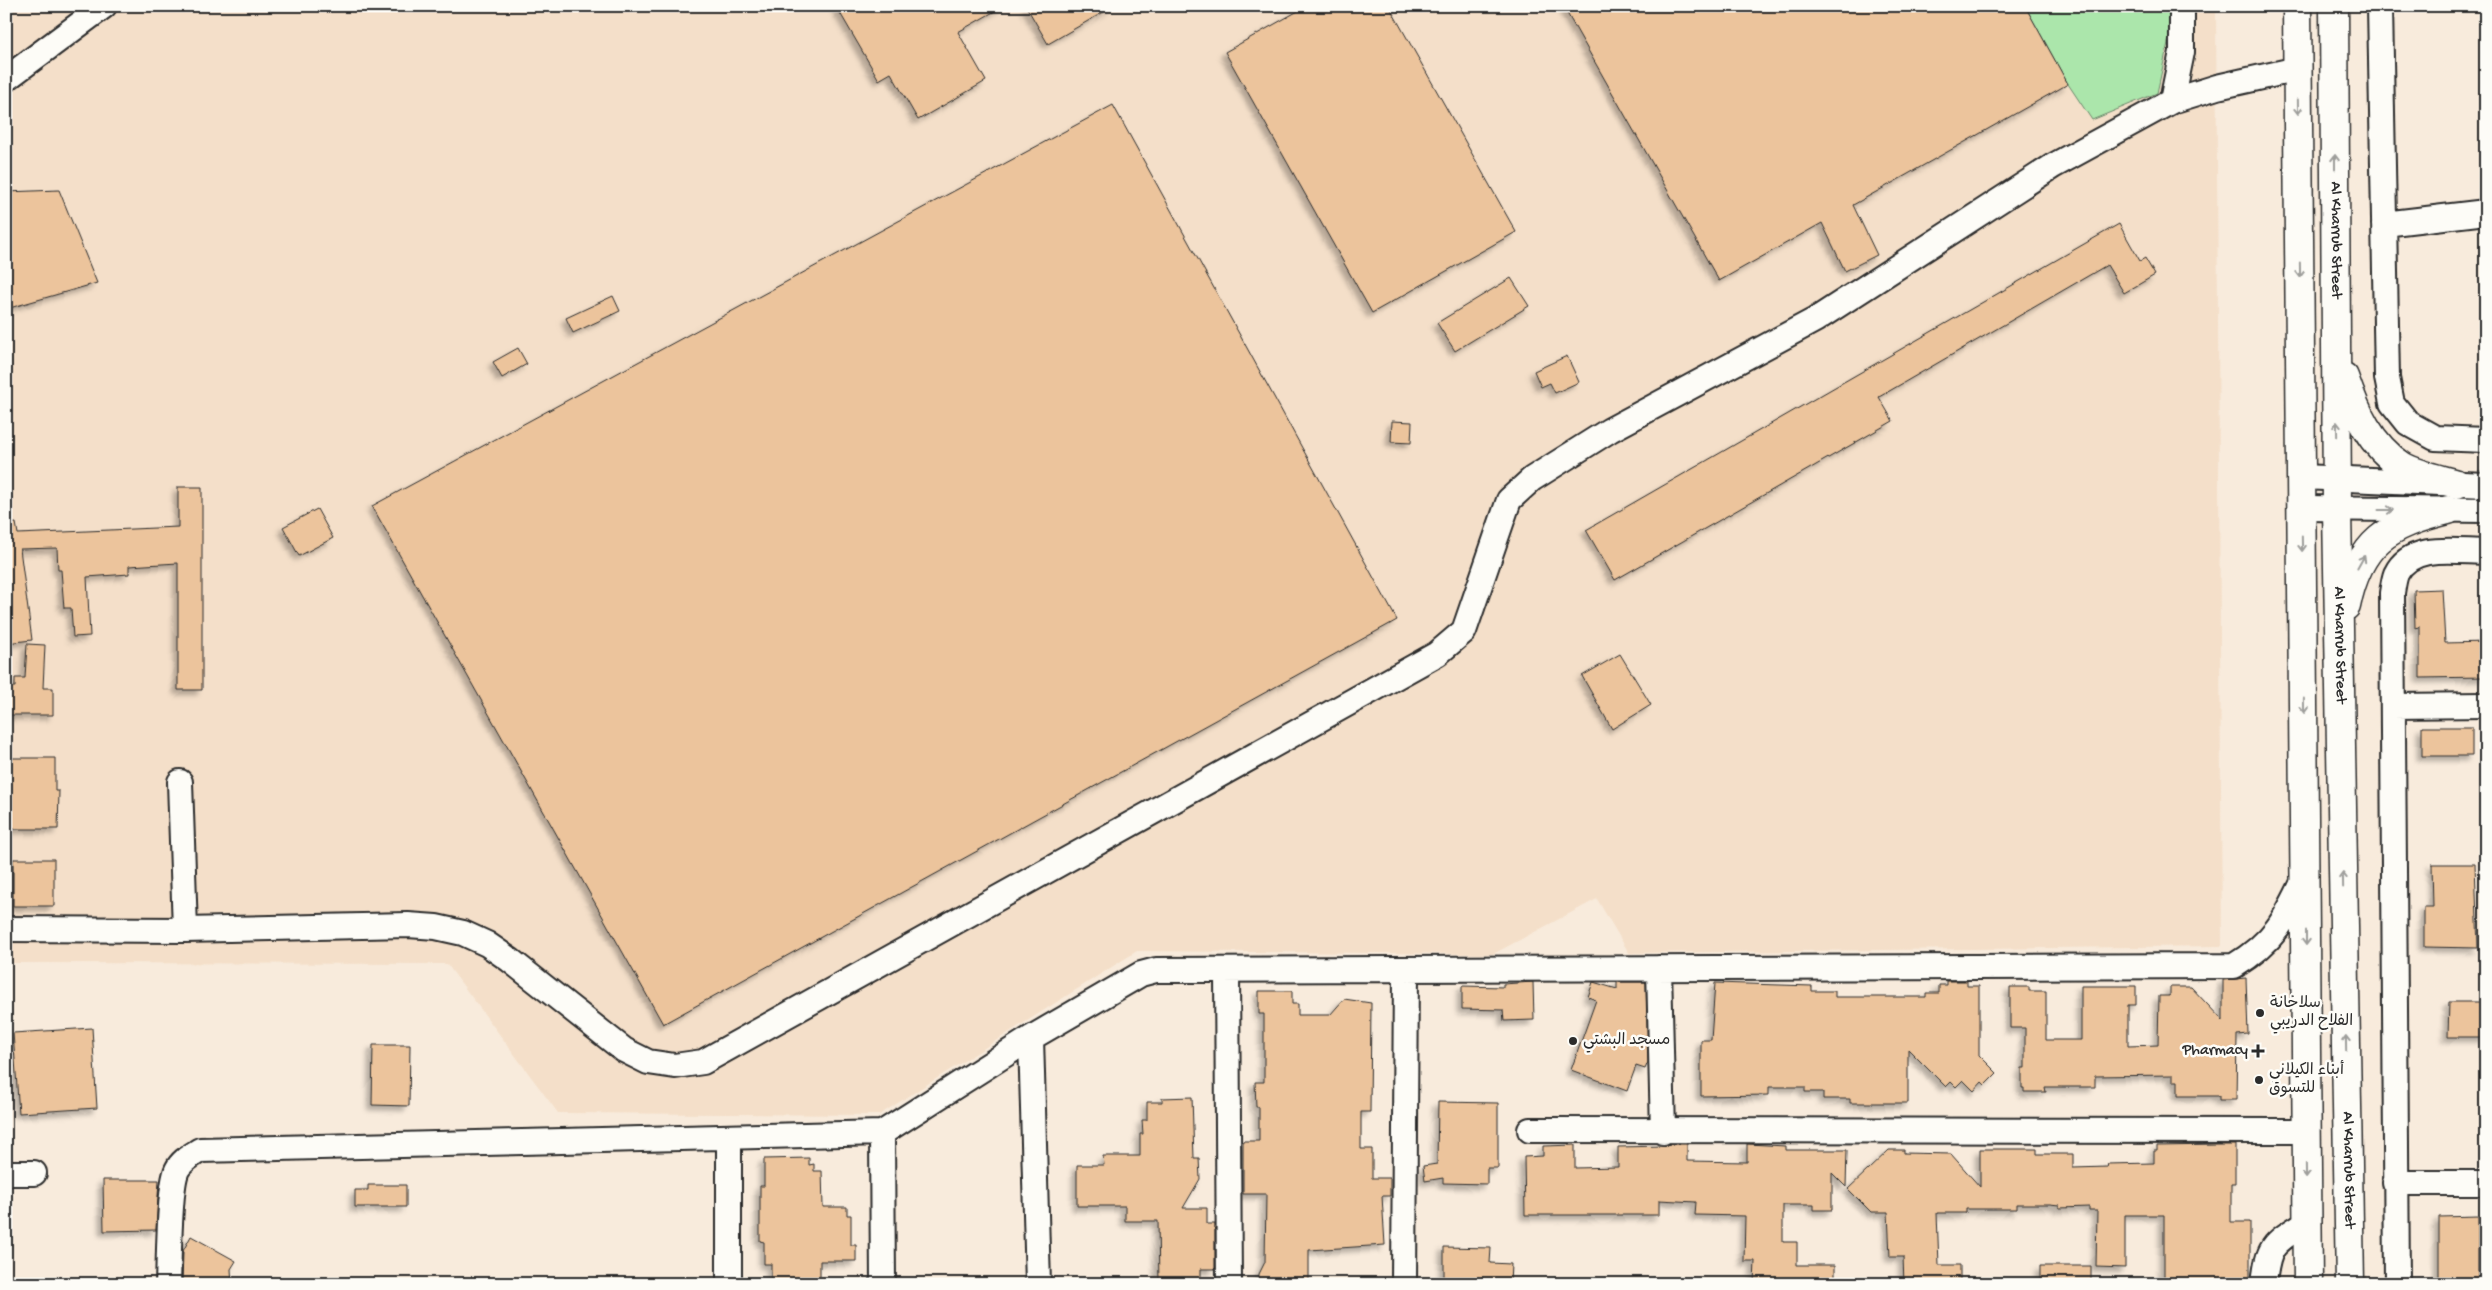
<svg xmlns="http://www.w3.org/2000/svg" width="2492" height="1290" font-family="'Gochi Hand','Playpen Sans Arabic',sans-serif">
<style>
.built{fill:#f4dfc9}
.green{fill:#abe6ab;stroke:#6b886b}
.building{fill:#ecc49c;stroke:#2b2b2b;filter:url(#shadow)}
.lines{fill:none;stroke-linecap:round;stroke-linejoin:round}
.minor-casing{stroke:#2b2b2b;stroke-width:28}
.major-casing{stroke:#2b2b2b;stroke-width:31}
.minor{stroke:#fdfcf7;stroke-width:24}
.major{stroke:#fdfcf7;stroke-width:28}
.oneway{stroke:#9e9e9b}
.poi-dot{fill:#2b2b2b;stroke:#fdfcf7;stroke-width:2}
.labels{text-anchor:middle;dominant-baseline:central;stroke-width:5;stroke-linejoin:round;paint-order:stroke}
.street-label{font-size:16px;fill:#2b2b2b;stroke:#fdfcf7}
.poi-label{font-size:16px;fill:#2b2b2b;stroke:#fdfcf7;text-anchor:start}
</style>
<defs>
<filter id="shadow"><feDropShadow dx="-4.5" dy="4.5" stdDeviation="2.5" flood-color="#0004"/></filter>
</defs>
<rect width="100%" height="100%" fill="#f8ebdc"/>
<filter id="ink" filterUnits="userSpaceOnUse"><feTurbulence type="fractalNoise" baseFrequency=".02" numOctaves="2"/><feDisplacementMap in="SourceGraphic" scale="10" xChannelSelector="R" yChannelSelector="G"/><feConvolveMatrix kernelMatrix="1 2 1 2 8 2 1 2 1" color-interpolation-filters="sRGB"/></filter>
<g filter="url(#ink)">
<path class="built" d="M6,6H2216L2222,946L1629,953L1597,899L1493,954L1137,951L879,1115L558,1113L447,964L6,963Z"/>
<path class="green" d="M2025,6H2171V29L2157,93L2092,120L2068,84Z"/>
<path class="building" d="M836,6H1004L958,32L986,81L918,120L891,73L879,80Z
M1026,6H1114L1048,44Z
M1307,6H1389L1516,232L1372,313L1225,52Z
M1563,6H2025L2068,84L1853,205L1877,255L1845,271L1822,223L1719,281Z
M1113,105L1397,620L663,1024L372,506Z
M59,190L97,283L6,309V192Z
M2119,224L2140,261L2145,258L2155,275L2124,293L2107,265L1879,397L1893,421L1615,580L1586,530Z
M1511,278L1529,306L1455,351L1437,323Z
M613,296L620,311L573,333L566,318Z
M518,348L527,364L502,378L493,362Z
M1567,356L1579,382L1555,393L1550,383L1541,387L1534,371Z
M1392,421L1412,422L1411,443L1391,442Z
M178,487H202V690H178V563L129,566V574L87,577L90,636L73,637L71,608H64L61,570H58L57,548L20,549L32,640L6,643V524L16,523L18,534L178,527Z
M317,509L333,538L299,556L283,527Z
M2442,589L2445,643L2486,642V677L2420,678V627L2415,628L2414,590Z
M27,644L45,645L43,688H53V715H6V687H15V678H25Z
M1620,654L1651,705L1612,729L1582,676Z
M2422,727H2472V756H2422Z
M6,758H55V791H59L58,829H6Z
M13,859H54V906H13Z
M2432,864H2475L2478,948L2424,947V907H2433Z
M2246,978L2248,1034L2237,1035L2236,1100H2219V1096H2178V1081H2173V1075L2095,1076V1087H2045L2046,1092H2024V1088H2022V1068H2025V1028H2010V987H2029V991H2046V1040H2081V986H2136V1005H2128V1046L2158,1045L2159,996H2170V987H2191L2223,1021V980Z
M1947,981H1967V986H1979V1055L1997,1073L1985,1085L1982,1082L1974,1091L1963,1080L1956,1087L1951,1082L1946,1087L1908,1049V1103H1850V1099H1823V1092H1805V1087H1769V1095L1701,1096V1040H1711L1715,983L1812,986V991H1835V997H1926V993H1939V985H1947Z
M1533,982L1534,1020L1504,1021L1503,1010L1462,1009V986L1503,987V984Z
M1593,982L1617,989V982H1646L1648,1062L1645,1069L1636,1066L1627,1091L1571,1070L1596,1000L1588,997Z
M1259,991H1292V1004H1298V1015H1330L1344,999L1371,1003L1370,1112H1361V1149H1372V1178H1390V1196H1382L1385,1245L1309,1250V1284H1259V1274L1265,1262L1266,1194H1243V1141H1259V1107H1256L1255,1082H1264V1014H1259Z
M2449,1002H2486V1037H2448Z
M92,1028L97,1108L19,1113L13,1033Z
M373,1045H410L409,1106L372,1105Z
M1192,1097L1194,1158H1199L1200,1179L1183,1208H1207V1224H1215V1269H1201V1284H1159L1158,1221H1125V1206H1077V1165H1104L1103,1156H1140V1134H1143L1142,1120H1147V1102H1162V1098Z
M1438,1102L1498,1103V1168H1487V1184L1443,1183V1178L1425,1181L1423,1166L1437,1164Z
M1670,1144H1687V1161L1747,1162V1144L1786,1146V1150H1847L1846,1187L1832,1173V1210H1814V1205H1783V1242H1797V1265H1835V1284H1754L1755,1261H1744L1745,1216L1695,1215L1696,1202L1659,1200V1215H1525L1524,1157L1543,1156V1146L1575,1145V1168L1618,1167V1147L1663,1146Z
M2217,1145H2235V1184H2231V1222H2250V1284H2164V1215H2125V1268L2096,1267L2097,1210H2089V1207L2059,1208V1205L2050,1204H2017V1209H1966V1213H1937L1939,1265H1960V1284H1904L1903,1257H1890L1888,1212H1871L1848,1189L1889,1150H1904V1153L1951,1154L1980,1187V1149H2037V1154H2073V1168L2108,1167L2107,1164L2154,1163V1151H2157V1146Z
M809,1158V1165L814,1164V1171H822L823,1207H847V1215H851V1245H856V1261H820V1284H771V1264H764V1242L760,1241V1186H764V1159Z
M103,1180H159L156,1230L104,1231Z
M368,1185H406V1207H355V1190H368Z
M2478,1216V1284H2439V1217Z
M191,1236L236,1261L231,1269L232,1284H182L183,1251Z
M1444,1247L1491,1248L1490,1263L1511,1264L1510,1284H1444Z
M2040,1266H2091V1284H2040Z"/>
<g class="lines">
<g class="minor-casing">
<path id="minor" d="M2380,6L2387,378L2392,403L2408,423L2435,438L2486,440
M6,79L104,6
M2172,101L2217,87L2298,69
M2384,224L2486,212
M2302,477L2486,485
M2302,508L2486,510
M2393,706L2486,705
M180,782L185,930
M6,929L185,930L408,925L436,927L463,933L487,944L510,960L624,1050L648,1062L675,1066L703,1062L1437,654L1464,631L1509,500L1532,479L1610,430L1815,320L2053,166L2172,101L2182,52V6
M1659,968L1663,1132
M1227,970L1229,1284
M1031,1038L1038,1284
M1530,1130L2306,1131
M882,1133L883,1284
M729,1138V1284
M6,1173H34
M2395,1183H2486
M168,1284C169,1261 169,1187 177,1170C182,1160 191,1156 200,1150L882,1133L1031,1038L1141,974L1156,970L2234,966C2275,941 2285,920 2305,878
M1404,1284L1406,969
M2264,1284C2268,1244 2274,1243 2307,1222
M2397,1284L2392,593C2393,587 2394,579 2396,574C2411,542 2458,552 2486,552"/>
</g>
<g class="major-casing">
<g id="major">
<path d="M2297,6L2308,1284"/>
<path id="s1" d="M2334,6L2337,509L2350,1284"/>
<path d="M2344,377C2356,412 2370,445 2402,466C2418,475 2440,479 2457,484"/>
<path d="M2346,606C2359,541 2388,525 2448,510"/>
</g>
</g>
<use href="#minor" class="minor"/>
<use href="#major" class="major"/>
</g>
<defs><path id="oneway-shaft" d="M-6 0H5M1.5-3L5.5 0L1.5 3" fill="none" stroke-width="1.6" stroke-linecap="round" stroke-linejoin="round" transform="scale(1.25)"/></defs>
<g class="oneway">
<use href="#oneway-shaft" transform="translate(2298 107) rotate(89)"/>
<use href="#oneway-shaft" transform="translate(2335 162) rotate(-90)"/>
<use href="#oneway-shaft" transform="translate(2300 270) rotate(89)"/>
<use href="#oneway-shaft" transform="translate(2337 429) rotate(-91)"/>
<use href="#oneway-shaft" transform="translate(2386 510)"/>
<use href="#oneway-shaft" transform="translate(2302 544) rotate(89)"/>
<use href="#oneway-shaft" transform="translate(2361 562) rotate(-61)"/>
<use href="#oneway-shaft" transform="translate(2304 706) rotate(89)"/>
<use href="#oneway-shaft" transform="translate(2343 880) rotate(-91)"/>
<use href="#oneway-shaft" transform="translate(2306 938) rotate(90)"/>
<use href="#oneway-shaft" transform="translate(2346 1043) rotate(-91)"/>
<use href="#oneway-shaft" transform="translate(2306 1171) rotate(89)"/>
</g>
</g>
<g class="poi-dot">
<circle cx="2260" cy="1013" r="5"/>
<circle cx="1573" cy="1041" r="5"/>
<path d="M2255.5 1043.5h5v5h5v5h-5v5h-5v-5h-5v-5h5z"/>
<circle cx="2259" cy="1080" r="5"/>
</g>
<g class="labels">
<g class="street-label">
<text stroke="none"><textPath href="#s1" startOffset="234">Al Kharrub Street</textPath></text>
<text stroke="none"><textPath href="#s1" startOffset="639">Al Kharrub Street</textPath></text>
<text stroke="none"><textPath href="#s1" startOffset="1164">Al Kharrub Street</textPath></text>
</g>
<g class="poi-label">
<text x="2270" y="1004">سلاخانة<tspan x="2270" dy="18">الفلاح الدريبي</tspan></text>
<text x="1583" y="1041">مسجد البشتي</text>
<text x="2248" y="1051" text-anchor="end">Pharmacy</text>
<text x="2269" y="1071">أبناء الكيلاني<tspan x="2269" dy="18">للتسوق</tspan></text>
</g>
</g>
<rect width="2492" height="1290" fill="none" stroke="#fdfcf7" stroke-width="25"/>
<rect x="12" y="12" width="2467" height="1265" fill="none" stroke="#2b2b2b" stroke-width="2" filter="url(#ink)"/>
</svg>
